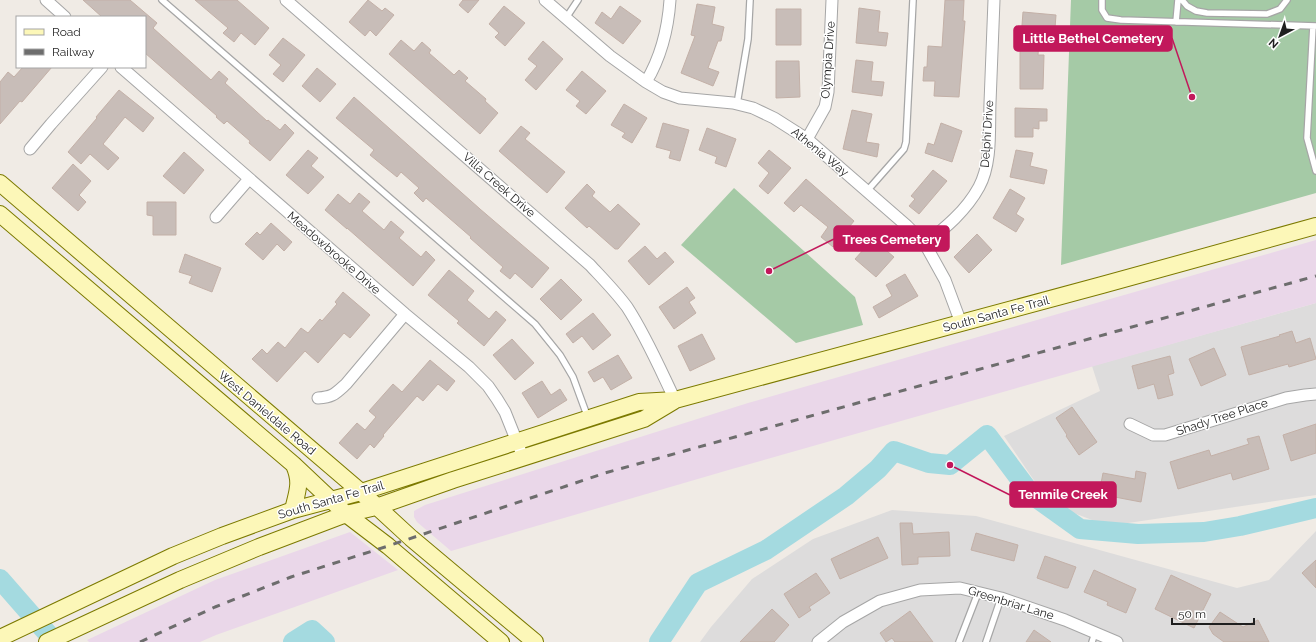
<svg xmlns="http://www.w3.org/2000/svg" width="1316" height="642" font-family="Raleway,sans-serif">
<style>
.residential{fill:#dddcdc}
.industrial{fill:#ead7e9}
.cemetery{fill:#a5caa6}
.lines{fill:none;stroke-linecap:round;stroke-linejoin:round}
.river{stroke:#a4dae0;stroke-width:20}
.building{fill:#c8bdb8;stroke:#c3b0a7}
.lane-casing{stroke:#a6a6a6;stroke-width:8}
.street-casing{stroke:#a6a6a6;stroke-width:13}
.secondary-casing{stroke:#7c7a00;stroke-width:18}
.lane{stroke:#fff;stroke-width:5.5}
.street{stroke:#fff;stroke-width:11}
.secondary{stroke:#fcf7b8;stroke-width:16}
.rail{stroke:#6d6d6d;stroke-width:3;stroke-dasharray:8 8;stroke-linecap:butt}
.labels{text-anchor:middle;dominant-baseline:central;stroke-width:3;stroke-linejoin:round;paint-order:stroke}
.street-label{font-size:12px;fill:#1f1f1f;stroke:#fff}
.leader{fill:none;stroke:#c2185b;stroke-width:1.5}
.callout-dot{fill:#c2185b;stroke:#fff;stroke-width:1.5}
.callout{fill:#c2185b;stroke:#c2185b;stroke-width:1.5}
.callout-label{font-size:13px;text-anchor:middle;font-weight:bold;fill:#fff}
</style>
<rect width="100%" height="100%" fill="#f0ebe5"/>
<path class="residential" d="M1316,303V495L1108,526L1050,504L1004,436L1100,391L1092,366Z
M892,510L976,516L1237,588L1269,580L1316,531V642H700L711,627L752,579L813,539Z"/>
<path class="industrial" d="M1316,240V303L732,469L451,551L417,522L414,517V511L425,505L748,403Z
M350,532L398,570L216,635L200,642H89L87,640L215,580Z"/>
<path class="cemetery" d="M1071,0H1316V193L1061,265Z
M734,188L855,297L863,325L796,343L681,245Z"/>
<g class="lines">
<path class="river" d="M0,579L55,642
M293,642L312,630L325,642
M659,642L698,583L766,550L846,496L878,469L894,451L929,463L950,465L987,435L1031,494L1080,529L1138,534L1204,532L1240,526L1316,508"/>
</g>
<path class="building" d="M83,0H130L157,23L153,28L211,80L219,71L228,79L225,83L267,121L268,120L280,130L285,124L294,133L270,161L249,143L250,141L227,121L224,124L216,117L217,116L145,53V17H102Z
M195,0H237L269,28L255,45L241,33L234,42L223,33L228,28Z
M368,0L382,11L385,8L394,15L376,36L370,30L365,36L349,22Z
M463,0H479L468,13L459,5Z
M945,0H964L963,21H965L959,97L934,96L935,81H923L924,67H927L928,46L942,47Z
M697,4L715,7L712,24L724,27L721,41H718L708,68L719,72L713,86L681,73L695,36L691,35Z
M504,6L525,23L505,46L495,37L499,33L489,24Z
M620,6L641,21L623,44L595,23L602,12L611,19Z
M859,8L880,11L878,32L888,33L886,46L856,43Z
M776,9H801V45H776Z
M1023,12L1056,15L1055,28L1040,27L1038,55H1044L1043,89H1020V51Z
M283,38L305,55L283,82L273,74L281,65L269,55Z
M401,40L414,51L422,42L431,50L429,53L454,75L459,70L468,78L465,81L486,99L485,101L498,113L480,134L389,54Z
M543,41L563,59L536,90L525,80L537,66L528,59Z
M856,60L873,62L871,81L884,82L882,96L852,92Z
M776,61H799L800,97L776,98Z
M23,67H52L22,102L20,101L0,124V82L8,72L14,77Z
M317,68L336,84L320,102L302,86Z
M582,71L606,91L586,114L576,106L580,101L566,90Z
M119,90L154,118L143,132L125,117L103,144L119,158L108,170L90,154L81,164L68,152L97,118L96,117Z
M354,97L480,209L549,268L532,288L515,273L510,279L500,271L503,267L470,238L471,237L426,198L423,202L414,193L419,188L401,172L397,177L370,155L374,150L336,118Z
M624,104L647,118L632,143L622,137L625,133L611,125Z
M1015,108L1047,109V121H1039V129L1033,128V137H1015Z
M852,110L872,114L866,142L879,144L877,157L843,149Z
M663,123L689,130L680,161L669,158L671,151L656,147Z
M941,123L962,131L952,162L925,153L928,143L934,145Z
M521,126L530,133L525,139L565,172L547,193L499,151Z
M707,128L736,139L726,167L715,163L717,157L699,150Z
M308,150L318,158L311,166L324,177L308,194L286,175Z
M769,150L791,168L768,194L759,186L769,173L758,163Z
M1016,150L1033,153L1030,166L1047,170L1044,184L1010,177Z
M184,152L204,170L184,194L163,176Z
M73,164L91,181L79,195L86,202L78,211L52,188Z
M933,170L947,181L919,214L909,206L915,199L911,196Z
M806,179L854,221L833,247L821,237L828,227L801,205L794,212L784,203Z
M587,184L595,192L592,196L610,212L618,204L640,224L618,249H615L589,226L587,228L565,208Z
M1010,189L1025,198L1016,214L1024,219L1016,232L993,218Z
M359,193L370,202L362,211L384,230L391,221L404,232L399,238L421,257L426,251L435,260L413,286L347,228V229L325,210L338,194L350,204Z
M147,202H176V235H153V216L147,215Z
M271,223L292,242L284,251L277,244L263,260L245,244L257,232L260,235Z
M977,234L992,250L969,273L954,257Z
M873,239L894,257L876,277L855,259Z
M645,246L657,259L665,252L674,262L649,285L628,261Z
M185,254L221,268L212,292L189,283L192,276L179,272Z
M449,270L474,291L467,300L489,319L496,311L506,320L484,346L457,323L459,321L428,295Z
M905,274L918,296L879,318L873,307L892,296L886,285Z
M561,279L582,300L561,320L540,299Z
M687,287L695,298L689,302L696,313L674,329L659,307Z
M343,292L370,315L350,338L344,333L318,363L305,351L277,382L252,359L262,349L267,354L278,342L285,348L301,328L308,333L320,319L322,321L337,304L335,302Z
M593,313L611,335L593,350L582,336L573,343L566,334Z
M1292,331L1296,343L1310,338L1316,359L1289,367L1288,364L1249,375L1241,347L1280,336L1279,335Z
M702,334L715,359L690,371L678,346Z
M512,339L534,363L515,380L493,355Z
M1214,348L1226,375L1201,386L1189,359Z
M618,355L632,378L611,390L603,377L594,382L588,372Z
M1170,356L1174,373L1168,375L1173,395L1158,399L1154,384L1138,389L1132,366Z
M430,360L455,381L447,391L438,384L423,401L417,396L383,435L384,436L374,448L370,444L357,459L339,443L357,423L365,430L376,417L369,411L393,384L402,392Z
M542,381L551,395L560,389L567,400L538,418L522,393Z
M1072,407L1097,442L1079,455L1066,436L1067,435L1056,418Z
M1316,424V453L1291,461L1283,435Z
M1259,436L1269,469L1233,480L1231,473L1178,489L1170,462L1209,450L1211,456L1249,444L1247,439Z
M1136,471L1146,473L1141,502L1099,494L1103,473L1135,479Z
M900,523H912L913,534L949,532L950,556L918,557V564L902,565Z
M976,533L1018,545L1014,561L971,550Z
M878,537L888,558L840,579L831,559Z
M1045,556L1076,567L1068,588H1065L1037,578Z
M1316,560V588L1302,573Z
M1094,570L1136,589L1126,613L1107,605L1108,602L1084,592Z
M816,573L830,593L809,607L811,610L799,618L784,594Z
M1171,575L1211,594L1194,628L1155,609Z
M772,609L789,625L774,642H740Z
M910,611L933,642H895L892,638L886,642L880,633Z
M1220,612L1243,627L1258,620L1269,642H1224L1213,634L1209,627Z
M1034,630L1051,642H1026Z"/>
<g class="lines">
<g class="lane-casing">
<path id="lane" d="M162,0L535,324L560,355L573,377L588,418
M1102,0V10L1107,18L1121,20L1316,26
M1182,0L1187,6L1196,11L1207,13L1267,14L1280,9L1287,0
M566,18L578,0
M1176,22L1178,0
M1313,26L1307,138L1316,171
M737,104L748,39L750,0
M867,191L904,149L906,142L913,0
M959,642L978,593
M986,642L1001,598
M1092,642L1095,633"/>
</g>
<g class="street-casing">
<path id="street" d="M46,0L65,17
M286,0L590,265C603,279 616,292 627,307C646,336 660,369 675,400
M545,0L610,56L646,82L663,92L680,98L733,103L753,108L774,118L807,139L907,226L925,244L945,280L961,323
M121,67L405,314L469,367L488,386L497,399L505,412L523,457
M646,82C661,57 668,29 670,0
M807,139L825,107L828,92L832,0
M30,149L51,124L102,67
M216,217L249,179
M925,244C945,228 966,211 979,187C992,163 989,130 990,103C991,69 993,34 994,0
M318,398C333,397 335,394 346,384L405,314
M1130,424L1153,435H1165L1286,398L1305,395L1316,394
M818,642L843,622L880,601L920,590L960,588L1001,598L1065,620L1117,642"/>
</g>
<g class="secondary-casing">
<path id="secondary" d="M0,183L361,492L411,538L535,642
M0,214L293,464L346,514L388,546L501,642
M293,510C297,492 302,483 294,465
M0,638L173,556L222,536L293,510L361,492L639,402L675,400L1102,285L1316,226
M47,642L180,580L259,547L346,514L376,507L453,480L644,419L674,401"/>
</g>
<use href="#lane" class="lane"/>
<use href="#street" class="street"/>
<use href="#secondary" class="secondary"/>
<path class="rail" d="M140,642L215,607L291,577L388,546L605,473L1316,276"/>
</g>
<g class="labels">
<g class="street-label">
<text transform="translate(828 60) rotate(-86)">Olympia Drive</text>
<text transform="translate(987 134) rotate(-86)">Delphi Drive</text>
<text transform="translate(820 152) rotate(39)">Athenia Way</text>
<text transform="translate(499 185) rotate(41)">Villa Creek Drive</text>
<text transform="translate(334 253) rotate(41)">Meadowbrooke Drive</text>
<text transform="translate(996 314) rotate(-15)">South Santa Fe Trail</text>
<text transform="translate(267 413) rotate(40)">West Danieldale Road</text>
<text transform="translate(1222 417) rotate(-18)">Shady Tree Place</text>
<text transform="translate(331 500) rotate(-16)">South Santa Fe Trail</text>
<text transform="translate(1011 603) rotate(17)">Greenbriar Lane</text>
</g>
</g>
<path class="leader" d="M1192 97L1172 38M769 271L834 239M950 465L1010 495"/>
<g class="callout-dot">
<circle cx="1192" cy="97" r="4"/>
<circle cx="769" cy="271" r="4"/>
<circle cx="950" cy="465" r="4"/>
</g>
<g class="callout">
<rect x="1014" y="26" width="158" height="25" rx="4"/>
<rect x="834" y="226" width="115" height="25" rx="4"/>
<rect x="1010" y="482" width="106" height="25" rx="4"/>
</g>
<g class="callout-label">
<text x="1093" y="43">Little Bethel Cemetery</text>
<text x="892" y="244">Trees Cemetery</text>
<text x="1063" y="499">Tenmile Creek</text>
</g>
<rect x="16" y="16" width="130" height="52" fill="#ffffff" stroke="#a5a5a5"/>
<rect x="24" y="29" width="20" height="6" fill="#fcf7b8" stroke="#a5a5a5"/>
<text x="52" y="36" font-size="12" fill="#1f1f1f">Road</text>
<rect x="24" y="49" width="20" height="6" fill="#6d6d6d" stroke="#a5a5a5"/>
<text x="52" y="56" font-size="12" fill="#1f1f1f">Railway</text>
<g transform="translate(1280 36) rotate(221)" stroke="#ffffff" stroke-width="3" paint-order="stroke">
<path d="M0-3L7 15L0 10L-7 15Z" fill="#1f1f1f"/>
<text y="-6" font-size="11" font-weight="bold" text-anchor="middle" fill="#1f1f1f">N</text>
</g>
<path d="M1172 618v6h82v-6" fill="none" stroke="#1f1f1f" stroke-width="2"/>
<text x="1178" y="618" font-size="12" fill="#1f1f1f" stroke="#ffffff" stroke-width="3" paint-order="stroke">50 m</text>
</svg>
